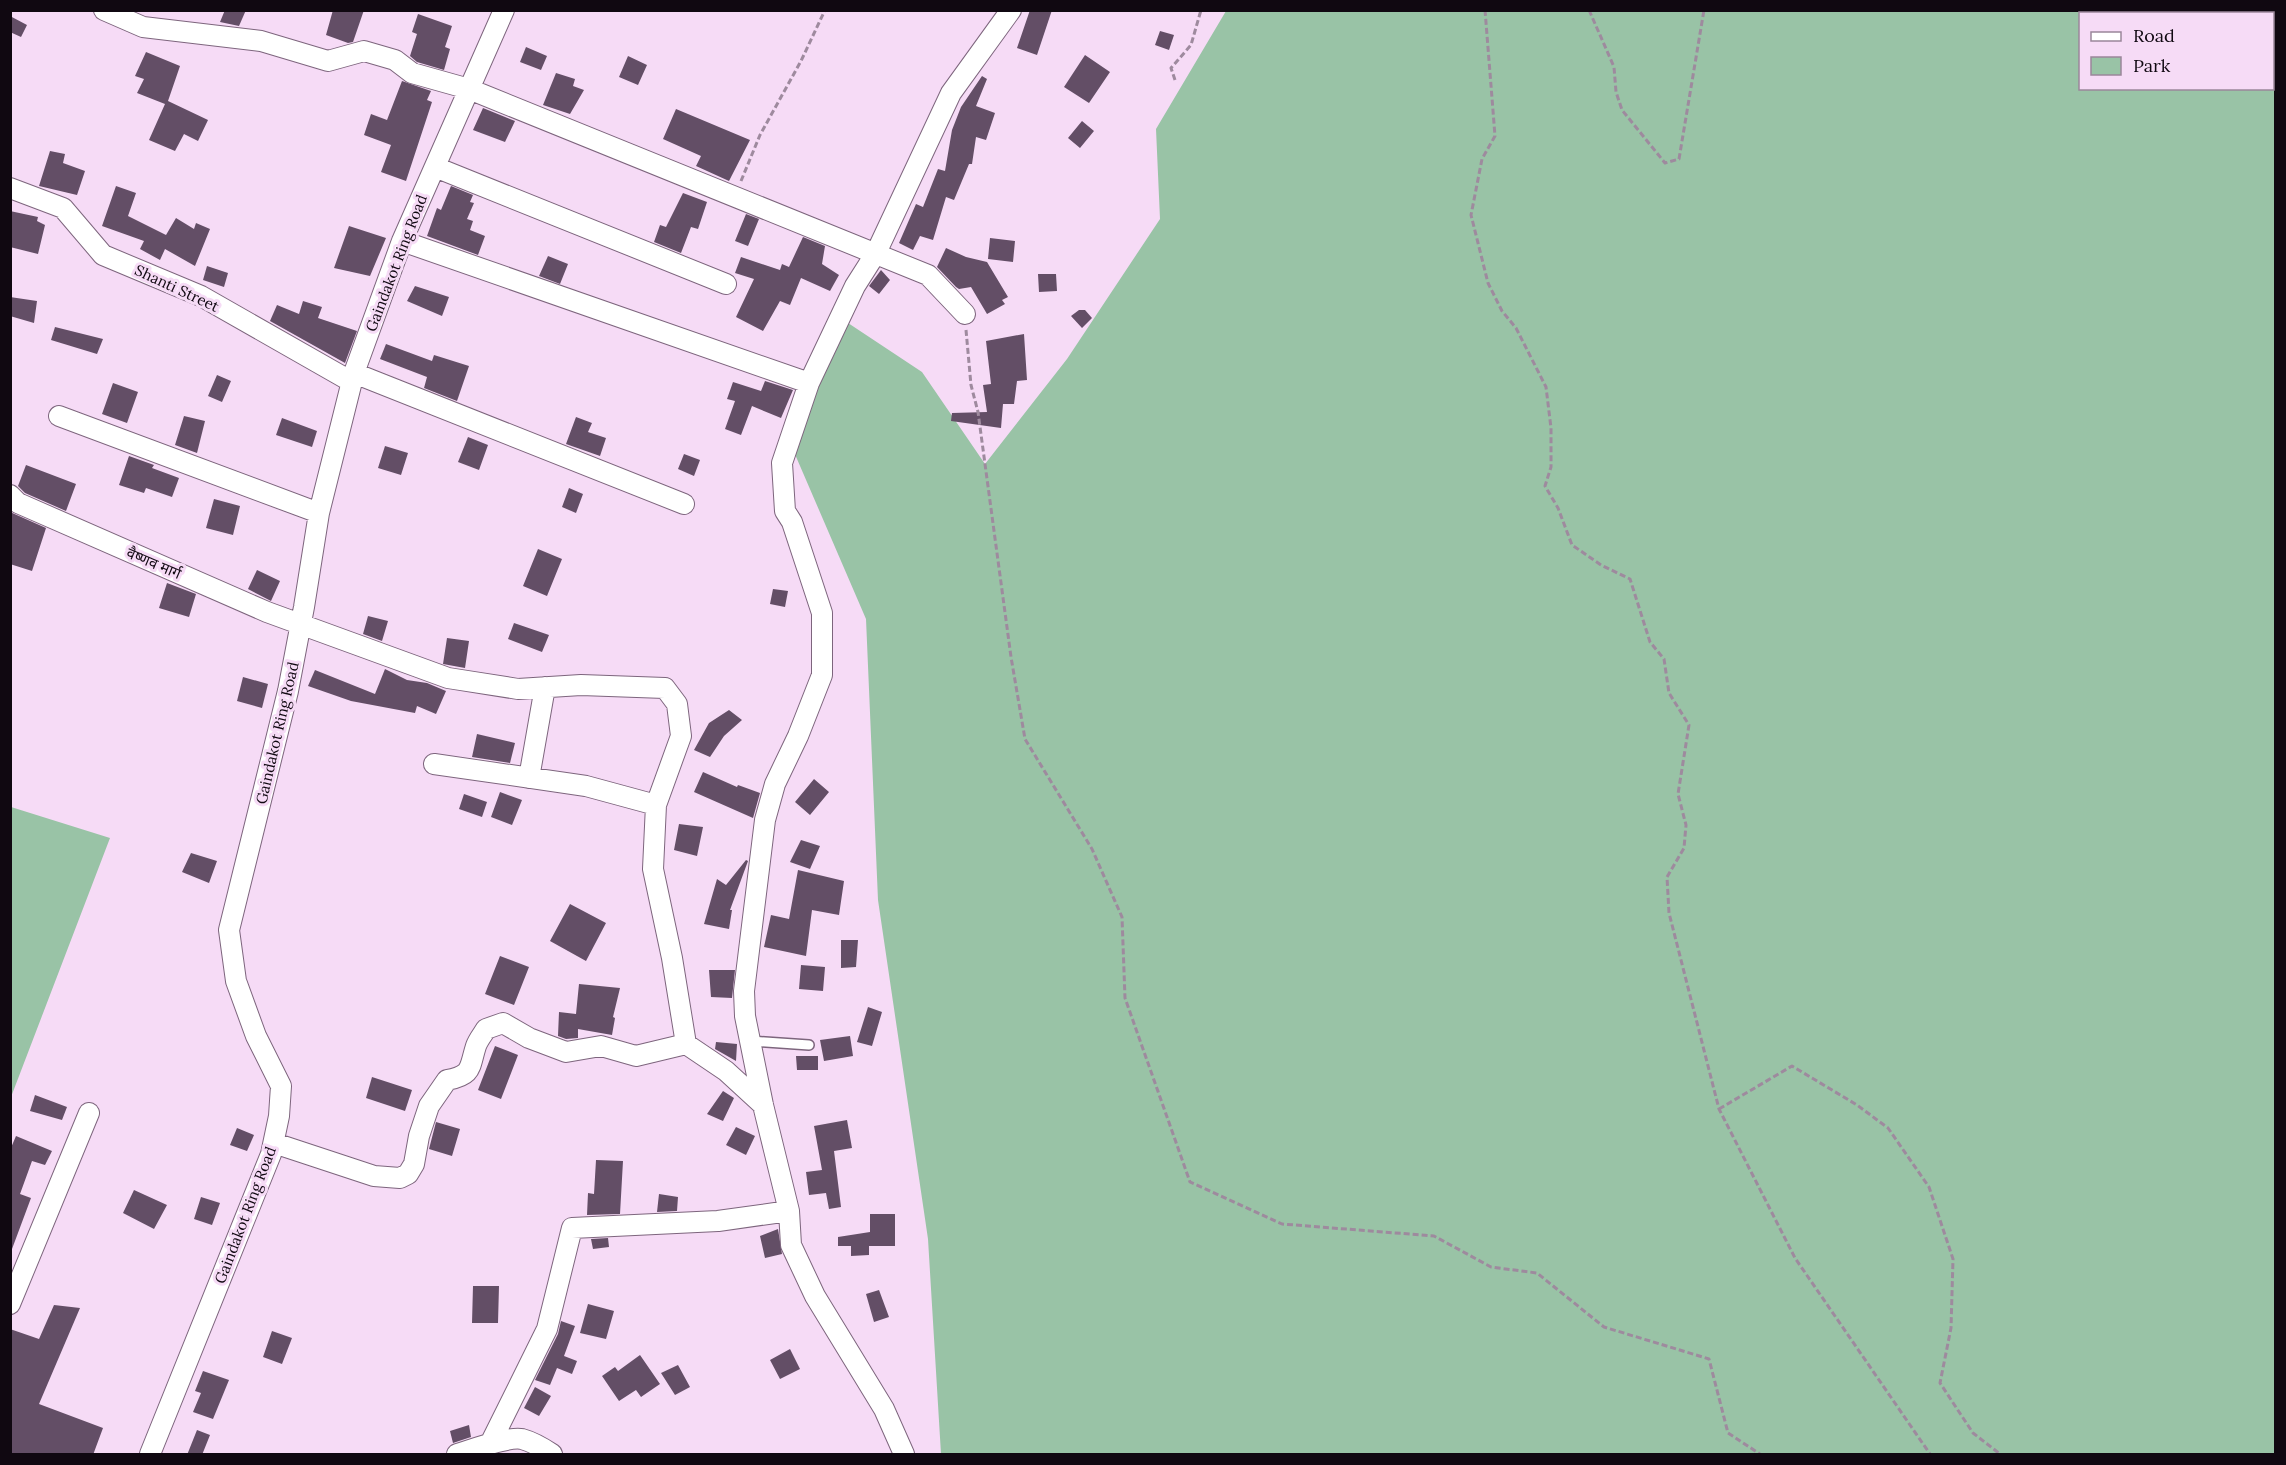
<svg xmlns="http://www.w3.org/2000/svg" width="2286" height="1465" font-family="Lora,'Noto Sans Devanagari',serif">
<style>
.green{fill:#99c3a6;fill-rule:evenodd}
.building{fill:#634e66}
.lines{fill:none;stroke-linecap:round;stroke-linejoin:round}
.lane-casing{stroke:#7d657d;stroke-width:12}
.street-casing{stroke:#7d657d;stroke-width:22}
.path{stroke:#9e8a9e;stroke-width:3;stroke-dasharray:6 3;stroke-linecap:butt}
.lane{stroke:#fff;stroke-width:9}
.street{stroke:#fff;stroke-width:20}
.labels{text-anchor:middle;dominant-baseline:central;stroke-width:6;stroke-linejoin:round;paint-order:stroke}
.street-label{font-size:15px;fill:#100811;stroke:#f6dbf6}
</style>
<rect width="100%" height="100%" fill="#f6dbf6"/>
<path class="green" d="M1226,11H2275V1454H941L928,1239L878,900L866,619L794,452L842,319L922,372L985,464L1067,359L1160,219L1156,129ZM2080,14H2272V88H2080Z
M11,807L110,838L11,1097L10,808Z"/>
<path class="building" d="M225,10H246L239,26L220,22Z
M333,10H364L353,42L348,43L326,35Z
M1030,10H1052L1037,55L1017,48Z
M418,14L452,26L445,47L450,49L444,70L417,62L410,56L417,34L412,32Z
M10,16L27,25L21,37L10,32Z
M1160,31L1174,35L1169,50L1155,45Z
M526,47L547,56L541,70L520,62Z
M146,52L180,66L168,101L208,120L198,141L184,134L175,151L149,140L165,104L137,93L144,79L135,76Z
M1085,55L1110,72L1089,103L1064,87Z
M628,56L647,65L638,85L619,77Z
M556,73L575,79L573,86L584,90L570,114L543,105Z
M982,76L987,79L976,106L995,113L986,140L976,137L972,164H969L954,200L946,197L933,240L920,236L913,250L899,243L916,204L923,207L938,169L945,171L952,130L961,107Z
M402,81L431,91L427,100L432,102L406,181L381,172L391,145L364,135L371,114L387,120Z
M483,108L515,121L505,142L473,130Z
M676,109L750,140L729,181L696,166L701,156L663,139Z
M1082,121L1094,131L1080,148L1068,138Z
M50,151L65,154L63,163L85,171L77,195L39,186Z
M116,186L136,193L128,216L166,235L176,218L194,229L196,223L210,229L195,266L165,249L160,260L140,249L144,241L102,226Z
M451,186L473,195L470,202L474,203L467,219L473,221L470,230L485,236L478,255L427,236L437,208L441,210Z
M683,193L707,202L698,229L691,227L681,253L654,242L660,225L666,227Z
M10,211L38,217L37,221L45,225L38,254L10,247Z
M746,214L759,219L748,246L735,241Z
M349,226L386,238L370,276L334,268Z
M803,237L825,246L822,264L839,275L830,291L801,278L790,305L780,301L763,331L736,317L754,279L735,273L741,257L780,270L782,264L789,267Z
M990,238L1015,241L1013,262L988,259Z
M946,248L966,257L987,262L1008,297L1002,300L1005,304L987,314L971,287L959,289L956,287L937,267Z
M548,256L568,264L560,284L539,276Z
M207,266L228,273L224,287L203,280Z
M881,270L890,280L879,294L869,286Z
M1038,274H1056L1057,291L1039,292Z
M415,286L449,297L442,316L407,301Z
M10,297L37,301L34,323L10,316Z
M303,301L322,307L318,318L357,331L345,363L270,321L277,305L299,314Z
M1079,310H1085L1092,318L1082,328L1071,316Z
M55,327L103,339L97,354L51,340Z
M1024,334L1027,380L1017,381L1014,404H1003L1001,428L951,421L952,413L987,412L983,385L991,384L986,341Z
M386,344L432,361L434,355L469,366L457,401L424,388L427,377L380,359Z
M217,375L231,381L222,402L208,396Z
M765,381L793,390L781,418L752,406L741,435L725,429L735,401L727,399L733,382L761,391Z
M113,383L138,392L127,423L102,414Z
M184,416L205,421L197,453L175,445Z
M576,417L592,423L588,432L606,438L600,456L566,444Z
M282,418L317,431L312,447L276,435Z
M468,437L488,445L479,470L458,462Z
M385,446L408,453L401,475L378,468Z
M684,454L700,460L694,476L678,469Z
M129,456L154,465L152,468L179,478L172,497L146,488L144,493L119,485Z
M26,465L76,484L66,511L25,493L18,486Z
M569,488L583,494L576,513L562,507Z
M214,499L240,506L233,535L206,528Z
M10,512L46,528L32,571L10,564Z
M538,549L562,559L547,596L523,586Z
M257,570L280,581L271,601L248,589Z
M167,583L196,594L189,617L159,608Z
M773,589L788,591L785,607L770,604Z
M368,616L388,621L382,641L363,634Z
M514,623L549,635L542,652L508,639Z
M447,638L469,641L465,668L443,664Z
M385,669L407,680L427,683L446,691L436,714L417,706L415,713L351,701L308,686L315,670L375,694Z
M243,677L268,684L262,708L237,701Z
M729,710L742,720L724,736L710,757L694,750L709,723Z
M477,734L515,743L510,763L472,757Z
M703,772L737,787L738,785L760,793L753,818L694,792Z
M814,779L829,792L810,815L795,802Z
M500,792L522,800L512,825L491,817Z
M464,794L487,802L482,817L459,809Z
M679,824L703,827L697,856L674,850Z
M801,840L820,846L810,869L790,862Z
M191,853L217,861L209,883L182,872Z
M746,860L748,861L730,910H732L729,929L704,924L717,879L726,885Z
M798,870L844,881L839,915L812,910L806,956L764,947L771,915L789,919Z
M570,904L606,923L586,961L550,941Z
M841,940H858L856,967L841,968Z
M500,956L529,967L514,1005L485,994Z
M801,965L825,967L823,991L799,989Z
M709,970H735L732,998L711,997Z
M579,984L620,988L613,1017L615,1018L612,1035L578,1029V1038L566,1039L558,1036L559,1012L576,1014Z
M868,1007L882,1012L872,1046L857,1042Z
M850,1036L853,1056L824,1061L820,1040Z
M716,1042L737,1044L736,1061L715,1049Z
M495,1046L518,1055L501,1099L478,1090Z
M796,1056H818V1070H797Z
M372,1077L412,1090L405,1111L366,1098Z
M723,1091L734,1098L723,1121L707,1114Z
M35,1095L67,1107L62,1120L30,1111Z
M847,1120L852,1148L834,1151L841,1207L829,1209L826,1193L809,1195L806,1172L822,1170L814,1126Z
M436,1122L460,1129L452,1156L429,1149Z
M736,1127L755,1136L746,1155L726,1145Z
M237,1128L254,1135L247,1151L230,1145Z
M16,1136L52,1151L45,1165L32,1161L20,1194L31,1198L12,1249L10,1150Z
M596,1160L623,1161L620,1214L587,1215L588,1193L594,1194Z
M134,1190L167,1205L154,1229L123,1213Z
M659,1194L678,1197L677,1211L657,1212Z
M201,1197L220,1203L212,1225L194,1219Z
M870,1214H895V1246H869V1255L851,1256V1246H838V1237L870,1232Z
M778,1229L782,1254L765,1258L760,1236Z
M608,1238L609,1247L593,1249L591,1239Z
M473,1286H499L498,1323H472Z
M879,1290L889,1317L874,1322L866,1294Z
M588,1304L614,1311L606,1339L580,1333Z
M54,1305L80,1308L39,1404L103,1428L93,1455H10V1329L39,1339Z
M561,1321L575,1326L564,1356L577,1361L572,1374L557,1368L550,1385L535,1380L558,1334Z
M272,1331L292,1338L282,1364L263,1357Z
M790,1349L800,1369L780,1379L770,1360Z
M640,1355L660,1384L641,1397L636,1390L619,1401L602,1376L615,1367L618,1371Z
M678,1365L690,1387L675,1395L661,1373Z
M203,1371L229,1380L213,1419L193,1412L201,1393L195,1391Z
M535,1387L551,1396L539,1416L524,1408Z
M469,1425L471,1437L453,1443L450,1431Z
M197,1430L210,1435L202,1455H187Z"/>
<g class="lines">
<g class="lane-casing">
<path id="lane" d="M751,1041L809,1045"/>
</g>
<g class="street-casing">
<path id="street" d="M104,10L143,27L261,41L328,61L364,51L395,60L412,73L469,89L928,275L965,314
M435,167L726,284
M10,188L63,208L103,255L201,296L352,382
M402,241L809,383
M354,373L684,504
M59,416L319,513
M10,495L18,503L267,612L448,678L518,689L581,685L665,688L677,704L681,736L656,805L653,869L672,958L686,1044L726,1071L763,1105
M434,764L586,786L656,805
M529,778L545,687
M274,1143L374,1176L400,1178L408,1174L414,1164L419,1136L429,1106L447,1080C473,1075 469,1068 476,1046C478,1040 483,1034 486,1029L503,1023L529,1038L566,1052L601,1046L636,1056L686,1044
M10,1304L89,1113
M490,1444L547,1329L572,1228L718,1221L789,1211
M150,1454L271,1154L279,1116L281,1086L256,1036L236,981L229,930L288,691L304,607L319,513L354,373L402,241L504,10
M457,1454C471,1450 509,1436 522,1439C533,1442 543,1448 552,1454
M904,1454L884,1409L815,1296L791,1245L789,1211L763,1105L745,1016L744,991L765,820L775,784L798,736L822,675V613L792,522L785,511L782,463L809,383L855,286L876,253L951,93L1011,10"/>
</g>
<path class="path" d="M1485,10L1495,136L1482,159L1471,215L1488,283L1502,311L1516,328L1546,387L1551,428V467L1545,486L1558,508L1572,545L1601,565L1630,579L1650,642L1664,659L1669,693L1689,725L1678,794L1686,825L1684,848L1667,877L1669,913L1719,1109L1795,1258L1930,1454
M1589,10L1614,67L1616,92L1622,110L1665,163L1679,159L1704,10
M2212,10L2215,14
M2272,65H2276
M1175,80L1171,68L1191,45L1201,10
M741,181L760,135L801,61L825,10
M966,330L971,385L978,412L1011,657L1025,739L1092,849L1122,917L1125,998L1190,1182L1282,1224L1434,1236L1491,1267L1537,1273L1604,1327L1709,1359L1728,1433L1760,1454
M1719,1109L1792,1066L1857,1105L1888,1128L1929,1187L1953,1259L1951,1328L1940,1383L1973,1433L2000,1454"/>
<use href="#lane" class="lane"/>
<use href="#street" class="street"/>
</g>
<g class="labels">
<g class="street-label">
<text transform="translate(396 263) rotate(-69)">Gaindakot Ring Road</text>
<text transform="translate(177 288) rotate(25)">Shanti Street</text>
<text transform="translate(154 563) rotate(23)">वैष्णव मार्ग</text>
<text transform="translate(277 733) rotate(-77)">Gaindakot Ring Road</text>
<text transform="translate(245 1215) rotate(-69)">Gaindakot Ring Road</text>
</g>
</g>
<rect width="2286" height="1465" fill="none" stroke="#100811" stroke-width="24"/>
<rect x="2079" y="12" width="195" height="78" fill="#f6dbf6" stroke="#9a879a" stroke-width="1.5"/>
<rect x="2091" y="32" width="30" height="9" fill="#ffffff" stroke="#9a879a" stroke-width="1.5"/>
<text x="2133" y="42" font-size="18" fill="#100811">Road</text>
<rect x="2091" y="57" width="30" height="18" fill="#99c3a6" stroke="#9a879a" stroke-width="1.5"/>
<text x="2133" y="72" font-size="18" fill="#100811">Park</text>
</svg>
